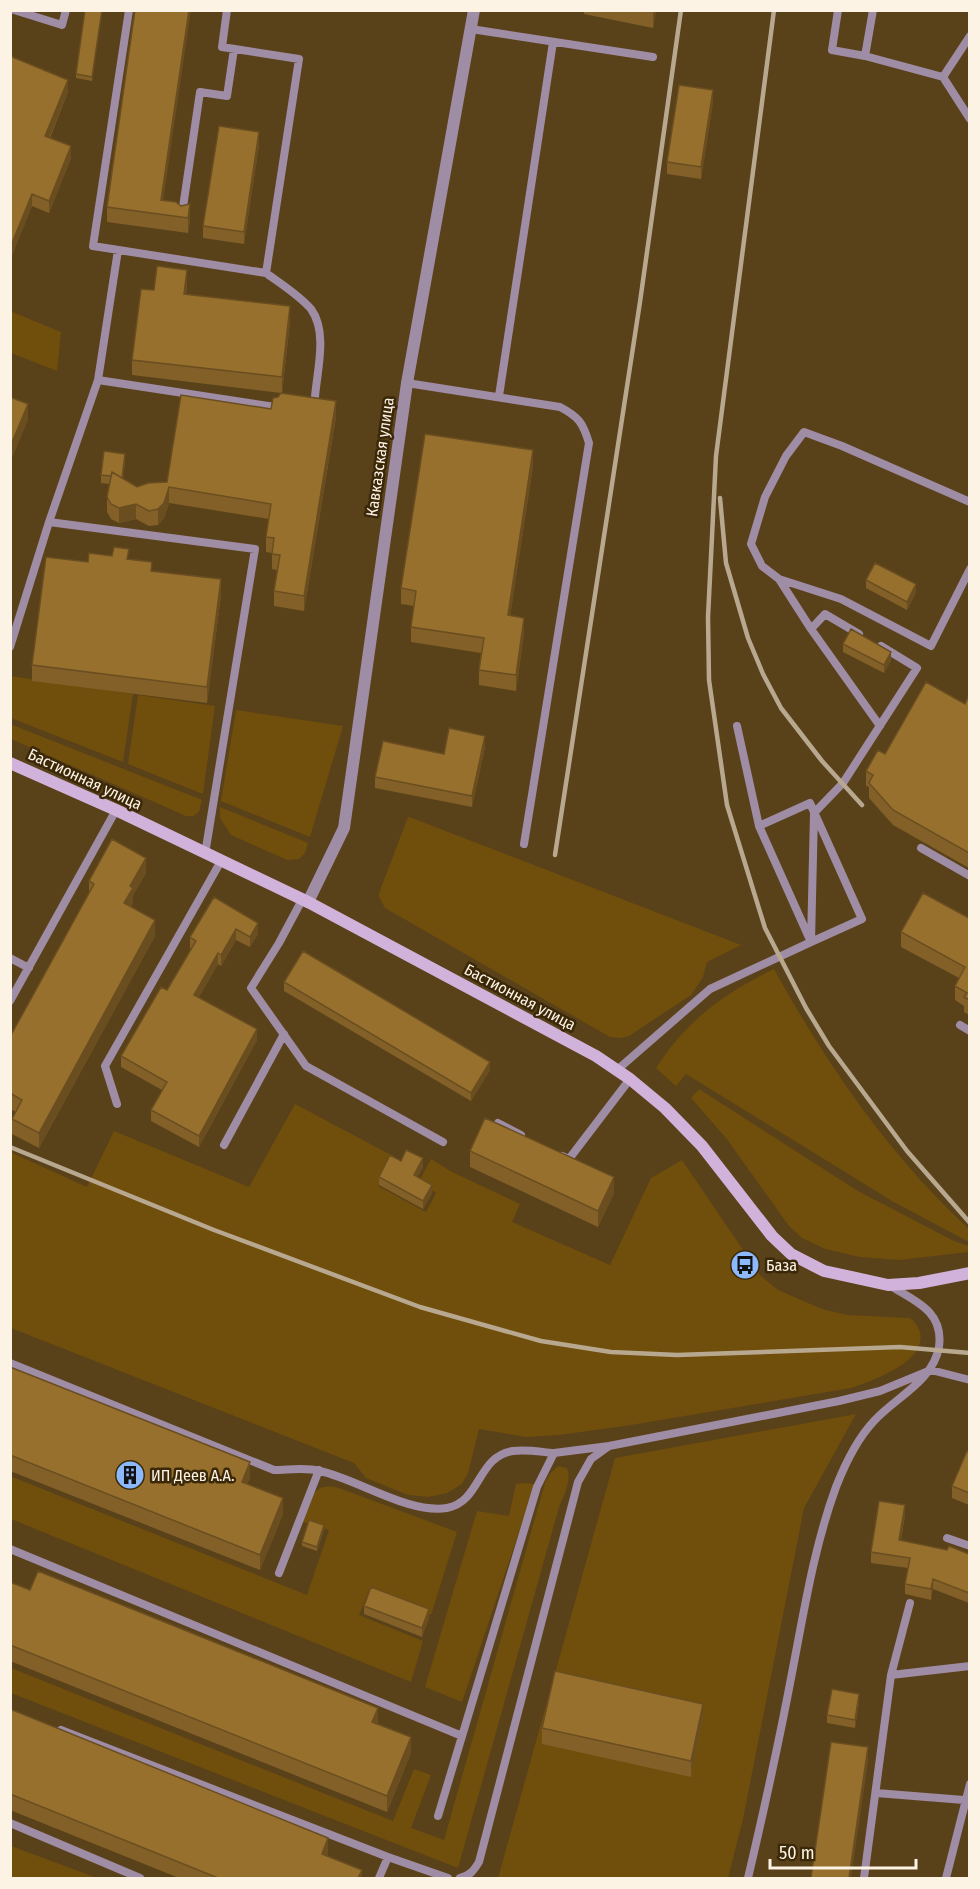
<svg xmlns="http://www.w3.org/2000/svg" width="980" height="1889" font-family="'Fira Sans Condensed',sans-serif">
<style>
.green{fill:#704e0c}
.lines{fill:none;stroke-linecap:round;stroke-linejoin:round}
.service{stroke:#9f8ca5;stroke-width:8}
.minor{stroke:#9f8ca5;stroke-width:12}
.secondary{stroke:#d1b2db;stroke-width:12}
.rail{stroke:#b8a890;stroke-width:4.5}
.wall{fill:#826028}
.shaded-wall{fill:#6a4e20}
.building{fill:#97702e;stroke:#6a4e20;stroke-width:1.5}
.labels{text-anchor:middle;dominant-baseline:central;stroke-width:5;stroke-linejoin:round;paint-order:stroke}
.street-label{font-size:16px;fill:#fdf3e5;stroke:#3b2808}
.poi-label{font-size:16px;fill:#fdf3e5;stroke:#3b2808;text-anchor:start}
</style>
<rect width="100%" height="100%" fill="#594119"/>
<path class="green" d="M10,311L61,332L57,371L11,353Z
M10,676L133,694L123,762L11,718Z
M138,695L215,706L203,794L128,764Z
M236,710L343,726L310,837L221,801Z
M10,724L202,800L199,812L193,816H186L11,739Z
M220,807L308,843L305,853L299,859L287,860L231,835L220,818Z
M408,817L412,818L741,945L707,962L703,977L691,995L629,1036L621,1038L610,1037L385,908L379,897V893Z
M774,969C827,1065 889,1155 969,1229V1242L892,1201L686,1074L676,1086L656,1068C687,1020 723,994 774,969Z
M699,1089L858,1191L954,1241L969,1246V1252L899,1260L860,1257L825,1249L802,1238L789,1226L726,1138L691,1098Z
M295,1104L393,1156L378,1186L426,1212L436,1193L418,1183L431,1159L452,1172L520,1204L512,1222L610,1265L651,1178L682,1160L760,1275L778,1290L822,1309L848,1315L909,1318C915,1321 918,1326 920,1332C927,1362 872,1381 851,1388L625,1426L559,1435L526,1437L479,1429L468,1473L462,1484L447,1493L429,1497L408,1495L366,1478L354,1463L11,1328L10,1152L87,1187L114,1131L249,1187Z
M856,1414L804,1508L743,1819L728,1878H498L615,1458Z
M558,1466L567,1468C572,1481 564,1495 559,1507L458,1868L11,1693V1668L393,1821L414,1769L431,1775L411,1828L444,1840L545,1483L550,1474Z
M10,1476L307,1595L329,1530L303,1522C311,1500 311,1481 339,1488L457,1532L431,1615L369,1590L359,1615L423,1641L411,1682L11,1519Z
M526,1483L535,1484L462,1702L425,1687L477,1511L509,1516L516,1484Z
M10,1846H11L97,1878H11Z"/>
<g class="lines">
<path class="service" d="M14,10L62,25L66,10
M129,10L93,246L266,273L299,59L222,47L227,10
M838,10L832,50L865,56
M873,10L865,56L943,77
M471,29L653,57
M970,36L943,77L970,119
M182,214L200,92L227,96L234,49
M266,273C281,284 299,295 311,309C328,332 317,371 315,397
M98,380L275,407
M407,383L560,407C579,417 583,423 589,443L524,844
M499,396L553,42
M970,502L842,446L804,432L786,456L765,497L751,544L762,566L779,579L841,599L931,646L970,569
M49,522L98,380L118,250
M779,579L811,629L880,726
M811,629L825,614L859,634
M10,647L49,522L255,549L205,854
M737,726L759,826
M810,803L862,919L811,942L759,826Z
M921,848L970,876
M302,900L279,943L251,988L306,1066L443,1142
M10,958L29,968
M10,1001L116,810
M960,1025L970,1031
M617,1070L710,989L811,942L814,813L843,783L917,668L881,646
M117,1104L105,1066L221,861
M498,1123L521,1135
M224,1145L284,1034
M562,1156L569,1159L630,1079
M10,1363L274,1470C288,1470 306,1467 320,1471C357,1479 408,1514 447,1508C481,1502 477,1456 513,1451C526,1449 541,1452 554,1453
M947,1538L970,1546
M10,1549L462,1736
M279,1573L319,1470
M891,1675L910,1603
M61,1730L388,1857L448,1878
M876,1793L964,1800
M438,1816L537,1487L554,1453L609,1446
M10,1823L140,1878
M379,1878L388,1857
M460,1878C470,1876 474,1870 479,1862L578,1482L591,1459L609,1446L839,1401L880,1391L931,1370L970,1380
M748,1878C764,1810 779,1742 792,1673C804,1611 814,1547 836,1487C845,1464 857,1439 874,1421C896,1397 933,1381 939,1347C944,1311 915,1301 889,1285
M864,1878L891,1675L970,1666
M946,1878L970,1784"/>
<path class="minor" d="M308,902L344,828L407,383L474,10"/>
<path class="secondary" d="M10,763L116,810L308,902L596,1056L630,1079L665,1108L702,1146L772,1236L791,1254L824,1271L888,1285L919,1283L970,1273"/>
<path class="rail" d="M774,10L716,456L708,617L709,680L727,805L765,928L806,1008L829,1046L907,1151L970,1223
M720,498L726,563L748,638L763,674L781,708L822,761L862,805
M555,855L640,302L681,10
M10,1147L214,1230L420,1307L541,1341L611,1352L677,1355L900,1347L970,1353"/>
</g>
<path class="wall" d="M102,10L92,81L76,78V74Z
M584,10H656L653,28L584,14Z
M10,56L68,92L50,138L71,158L49,213L32,206L10,260Z
M713,102L701,179L667,174V162Z
M259,145L244,244L203,238V226Z
M163,200L190,220L188,233L107,222V207Z
M187,286L186,294L290,322L282,393L336,417L304,611L274,606V591L277,570L272,569V553L266,552V537L269,519L169,503L164,518L158,525L149,526L136,519L119,523L111,519L107,512V497L109,484L101,483V475L125,462L123,479L137,487L167,482L271,409L281,393L132,375V360L154,290Z
M533,466L510,616L524,633L516,691L479,685V670L481,653L411,642V627L414,606L401,604V588Z
M129,559L152,571L221,595L207,703L32,681V665L88,562Z
M866,580L916,592L907,610L866,588Z
M843,644L891,660L884,673L843,652Z
M969,695V868L893,825L869,798V787L866,786V771L885,754L965,704Z
M485,747L472,807L375,788V777L444,754Z
M146,873L133,895V903L131,907L155,936L39,1148L12,1134V1119L16,1112L10,1109V1037L89,893V881Z
M214,897L258,934L250,947L236,940L221,966L218,964L199,997L257,1040L199,1147L151,1121V1110L162,1090L121,1067V1056L167,990L191,949L190,948V937Z
M969,918V1015L964,1012V1006L955,1000V986L959,978L901,947V932Z
M284,982L490,1070L471,1101L284,991Z
M470,1151L614,1193L598,1227L470,1167Z
M401,1161L423,1167L417,1177L432,1193L423,1209L379,1185V1177Z
M10,1367L250,1478L247,1484L283,1514L260,1570L10,1471Z
M969,1452V1505L952,1498V1486Z
M905,1515L901,1540L947,1550L969,1554V1603L933,1589L931,1600L905,1594V1584L908,1568L871,1563V1552Z
M324,1529L317,1551L302,1546V1542Z
M10,1582L378,1724L411,1753L387,1812L10,1661Z
M364,1606L429,1618L422,1637L364,1614Z
M859,1702L855,1728L827,1723V1715Z
M10,1709L328,1854L327,1856L362,1878H179L10,1810Z
M703,1720L691,1777L542,1744V1728Z"/>
<path class="shaded-wall" d="M189,10H191L161,215V200Z
M653,10H656L653,28Z
M68,80V92L45,148V136Z
M713,90V102L701,179V167Z
M259,132V145L244,244V232Z
M71,146V158L49,213V201Z
M32,194V206L10,260V248Z
M190,204V220L188,233V218Z
M187,270V286L184,309V294Z
M290,306V322L282,393V377Z
M336,401V417L304,611V596Z
M28,404V420L10,463V447Z
M533,450V466L508,631V615Z
M125,454V462L122,486V478Z
M169,487V503L164,518L158,525V509Z
M136,504V519L119,523V508Z
M221,579V595L207,703V687Z
M916,584V592L907,610V602Z
M524,618V633L516,691V675Z
M891,652V660L884,673V665Z
M485,736V747L472,807V796Z
M146,858V873L133,895V903L124,919V903L130,886Z
M155,920V936L39,1148V1133Z
M258,923V934L250,947V937Z
M236,929V940L221,966V955Z
M218,953V964L194,1006V995Z
M257,1029V1040L199,1147V1136Z
M490,1062V1070L471,1101V1093Z
M423,1158V1167L414,1183V1175Z
M614,1177V1193L598,1227V1211Z
M432,1185V1193L423,1209V1201Z
M250,1462V1478L242,1498V1482Z
M283,1498V1514L260,1570V1555Z
M905,1505V1515L899,1550V1540Z
M324,1525V1529L317,1551V1547Z
M933,1579V1589L931,1600V1589Z
M429,1609V1618L422,1637V1628Z
M859,1694V1702L855,1728V1720Z
M703,1704V1720L691,1777V1761Z
M378,1708V1724L372,1722Z
M411,1737V1753L387,1812V1796Z
M868,1747V1762L851,1878H849Z
M328,1838V1854L322,1869V1854Z
M362,1870V1878H358Z"/>
<path class="building" d="M85,10H102L92,77L76,74Z
M135,10H189L161,200L176,202L181,206L190,204L188,218L107,207Z
M10,56L68,80L45,136L71,146L49,201L32,194L10,248Z
M679,85L713,90L701,167L667,162Z
M219,126L259,132L244,232L203,226Z
M157,266L187,270L184,294L290,306L282,377L132,360L141,289L154,290Z
M281,393L336,401L304,596L274,591L280,555L272,554L274,538L266,537L271,504L169,487L164,503L158,509L149,511L136,504L119,508L111,504L107,497L112,472L137,487L148,483L167,482L181,395L271,409L273,398L278,397Z
M10,397L28,404L10,447Z
M425,434L533,450L508,615L524,618L516,675L479,670L484,638L411,627L416,591L401,588Z
M104,451L125,454L122,478L112,472L111,476L101,475Z
M114,547L129,549L127,559L152,562L151,571L221,579L207,687L32,665L46,557L88,562L89,553L112,556Z
M875,563L916,584L907,602L866,580Z
M851,629L891,652L884,665L843,644Z
M926,682L965,704L969,695V853L893,810L869,783L873,775L866,771L878,750L885,754Z
M449,728L485,736L472,796L375,777L383,741L444,754Z
M112,839L146,858L130,886L133,888L124,903L155,920L39,1133L12,1119L22,1100L10,1093V1037L94,884L89,881Z
M923,893L969,918V1000L964,997L967,993L955,986L965,967L901,932Z
M214,897L258,923L250,937L236,929L221,955L218,953L194,995L257,1029L199,1136L151,1110L167,1082L121,1056L161,987L167,990L196,941L190,937Z
M303,951L490,1062L471,1093L284,982Z
M485,1118L614,1177L598,1211L470,1151Z
M406,1150L423,1158L414,1175L432,1185L423,1201L379,1177L390,1155L401,1161Z
M10,1367L250,1462L242,1482L283,1498L260,1555L10,1455Z
M967,1451L969,1452V1493L952,1486Z
M879,1501L905,1505L899,1540L947,1550L949,1546L969,1554V1593L933,1579L931,1589L905,1584L910,1558L871,1552Z
M309,1520L324,1525L317,1547L302,1542Z
M38,1571L378,1708L372,1722L411,1737L387,1796L10,1645V1582L30,1590Z
M371,1587L429,1609L422,1628L364,1606Z
M555,1671L703,1704L691,1761L542,1728Z
M832,1689L859,1694L855,1720L827,1715Z
M10,1709L328,1838L322,1854L362,1870L358,1878H218L10,1794Z
M831,1742L868,1747L849,1878H811Z"/>
<defs>
<g id="bus-disc" transform="scale(1.5)"><circle r="9.5" fill="#8cb9fc" stroke="#3b2808"/><path d="M-5-6H5V4H4V6H2V4H-2V6H-4V4H-5ZM-3.5-4V0h7V-4ZM-3.5 1.2v1.5H-2V1.2ZM2 1.2v1.5H3.5V1.2Z" fill="#111"/></g>
<g id="building-disc" transform="scale(1.5)"><circle r="9.5" fill="#8cb9fc" stroke="#3b2808"/><path d="M-4-6H4V6H1V3H-1V6H-4ZM-2.5-4.3h1.7v1.8h-1.7ZM.8-4.3h1.7v1.8H.8ZM-2.5-1h1.7V.8h-1.7ZM.8-1h1.7V.8H.8Z" fill="#111"/></g>
</defs>
<g fill-rule="evenodd">
<use href="#bus-disc" x="745" y="1265"/>
<use href="#building-disc" x="130" y="1475"/>
</g>
<g class="labels">
<g class="street-label">
<text transform="translate(380 457) rotate(-82)">Кавказская улица</text>
<text transform="translate(85 779) rotate(25)">Бастионная улица</text>
<text transform="translate(520 997) rotate(28)">Бастионная улица</text>
</g>
<g class="poi-label">
<text x="766" y="1265">База</text>
<text x="151" y="1475">ИП Деев А.А.</text>
</g>
</g>
<rect width="980" height="1889" fill="none" stroke="#fdf3e5" stroke-width="24"/>
<path d="M770 1859v9h146v-9" fill="none" stroke="#fdf3e5" stroke-width="3"/>
<text x="779" y="1859" font-size="18" fill="#fdf3e5" stroke="#3b2808" stroke-width="4.5" paint-order="stroke">50 m</text>
</svg>
